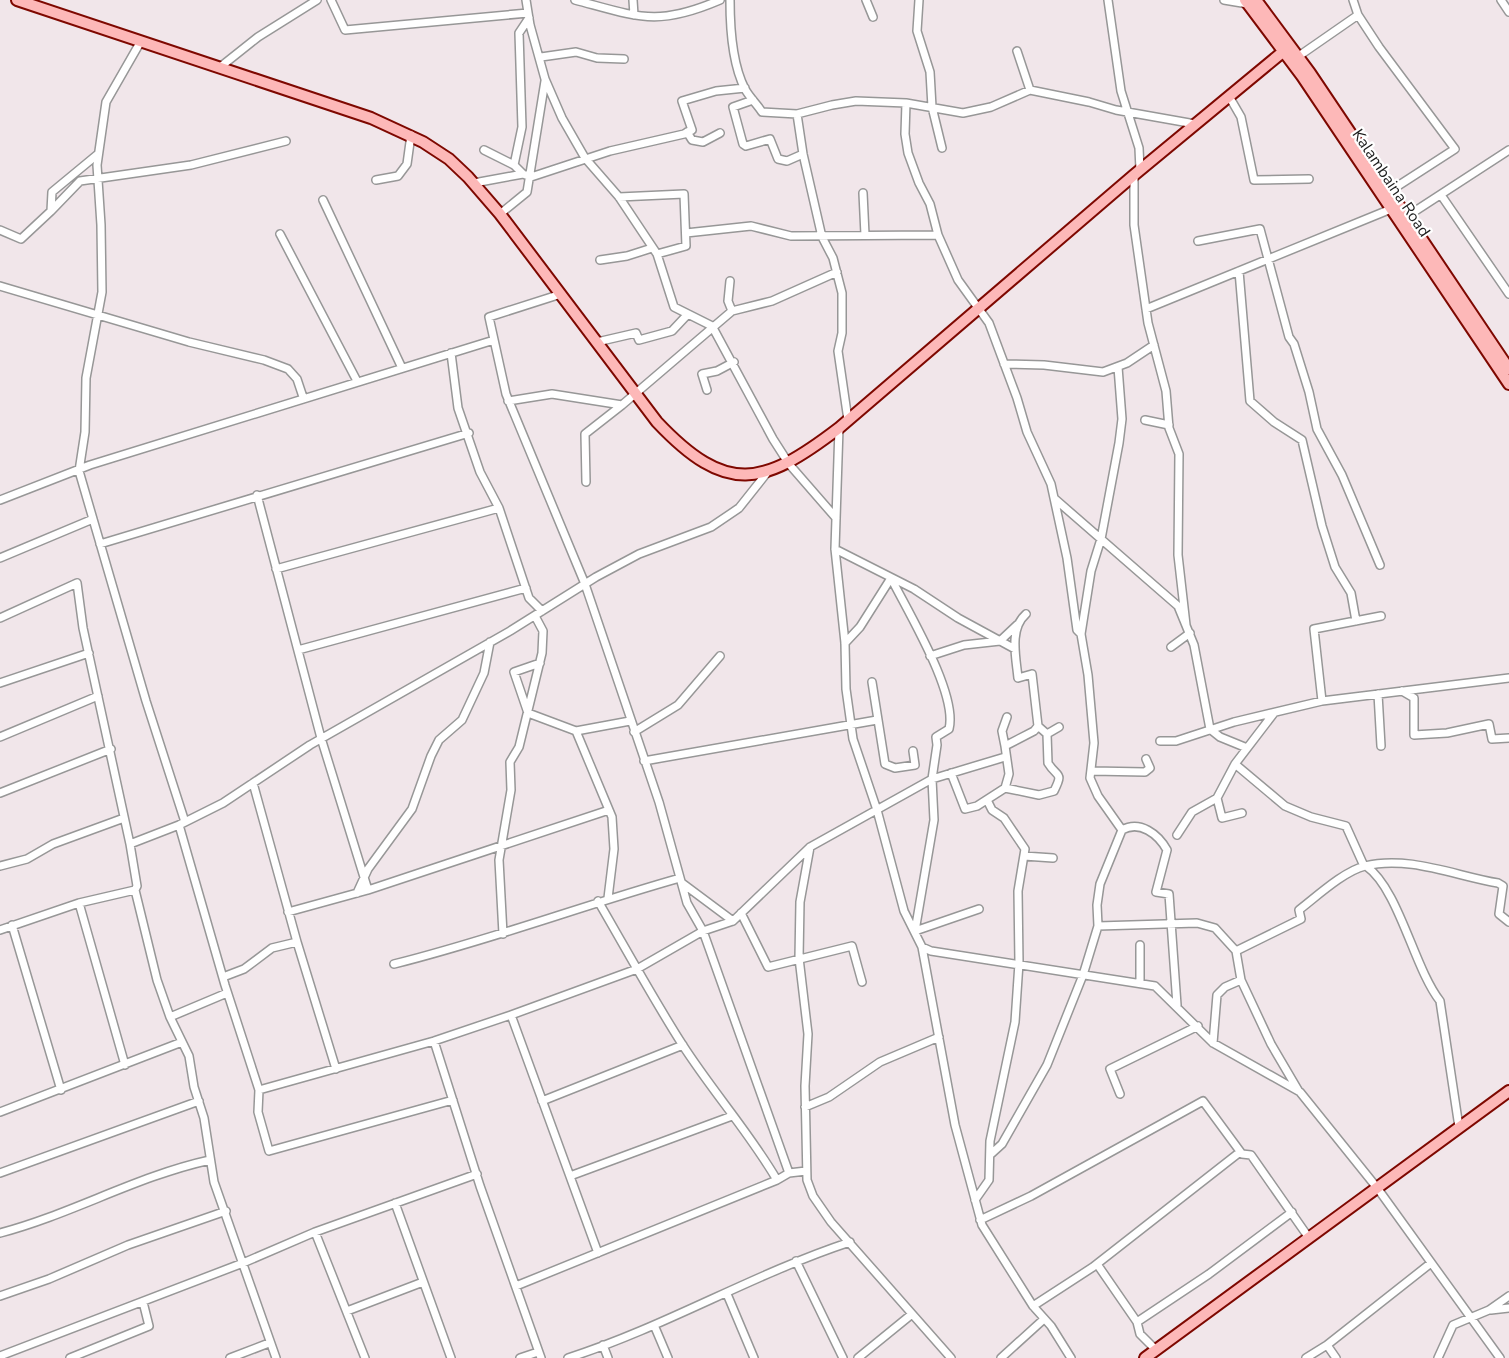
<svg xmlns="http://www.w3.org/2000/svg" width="1509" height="1358" font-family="'Nunito Sans',sans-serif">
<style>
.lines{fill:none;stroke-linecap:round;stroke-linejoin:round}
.street-casing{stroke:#979797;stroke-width:10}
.secondary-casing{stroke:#7e0800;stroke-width:14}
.street{stroke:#fff;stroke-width:7}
.secondary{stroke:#fdb8b8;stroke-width:10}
.labels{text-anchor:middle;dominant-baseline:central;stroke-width:4.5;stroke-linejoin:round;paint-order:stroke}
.street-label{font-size:16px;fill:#202020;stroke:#fff}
</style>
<rect width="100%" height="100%" fill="#f1e6ea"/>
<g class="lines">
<g class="street-casing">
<path id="street" d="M331,0L345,30L528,13
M526,0L530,25L545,79L562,118L585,158L619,197L657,254L674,307L712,326L773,439L789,464L836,518
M575,0C639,17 657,27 720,0
M633,0L634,15
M730,0C730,28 732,64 745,89C750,98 757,104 762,112L797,114L832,105L856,101L906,103L963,113L991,107L1030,90L1089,102L1116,110L1195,124
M866,0L873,17
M919,0L917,31L930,72L932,107L942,148
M1108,0L1121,91L1139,148L1140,170
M1224,0L1248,4
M1353,0L1358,15L1379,47L1455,149L1390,191
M1501,0L1509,12
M141,41L106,102L97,165L101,225L102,292L86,378L85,432L79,471L146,701L185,822
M1017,51L1030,90
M541,57L576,52L597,58L624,59
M1296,58L1358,15
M219,68L258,37L317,0
M1230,98L1241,117L1254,180L1309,179
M753,100L733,107L743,144L746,146L770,139L778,159L787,161L803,154
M906,103L905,134L908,153L919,183L930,204L938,235L958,280L989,323L1017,398L1027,432L1051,484L1067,558L1077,630L1081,634
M797,114L803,154L822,237L833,258L842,293V333L838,351L848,420
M687,132L692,140L703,142L720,133
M484,150L514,165
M523,174L514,165L522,127L519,33L529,18
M1134,175V225L1148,323L1166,391L1169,428L1179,454L1178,555L1186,625
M376,180L398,176L407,164L411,135
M474,183L523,174L531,177L610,151L684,134L692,130L682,101L716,91L745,88
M863,193L865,235
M1441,195L1509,294
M619,197L684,194L686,246L657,254
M323,200L402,368
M51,211L80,181L191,165L286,141
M500,214L527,192L545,81
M1406,217L1509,150
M0,230L21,239L51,211L52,192L98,154
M686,233L751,226L791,236L938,235
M280,234L357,381
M1198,241L1260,229L1289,337L1294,344L1309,392L1317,429L1342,475L1380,565
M600,260L627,256L652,248
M1239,271L1250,401L1274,422L1302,440L1322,526L1335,567L1351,593L1356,621
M730,281L728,301L732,311
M0,286L189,342L264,360L288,369L297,379L303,397
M561,294L489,317L506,394L585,584L659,802L687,903L703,931L789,1173L806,1171
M1146,309L1391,209
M597,342L636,333L639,340L672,331L688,314
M451,353L458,408L480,472L499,508L529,598L542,611
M1004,364L1044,365L1103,372L1127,363L1154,345
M1118,367L1122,419L1119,443L1101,539L1091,571L1081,634L1088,675L1094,743L1090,778L1098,796L1122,830
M707,390L702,374L717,371L734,362
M508,401L552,394L622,405L732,311L772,301L837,272
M1145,420L1169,425
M839,428L835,549L845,643L846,689L853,739L877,810L904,911L922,947L955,1125L982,1225L1033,1306L1051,1326L1071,1358
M586,482L585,434L622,405
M257,495L321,738L368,890
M1055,499L1178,606L1194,645L1210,729L1220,737L1247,748
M0,500L90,465L494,340
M100,544L469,433
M835,549L914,589L958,618L1015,649
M0,558L93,519
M276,569L499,508
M891,578C908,612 958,694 949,729L936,737L937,745L932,779L934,820L915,931L979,909
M0,618L77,583L83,628L130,844
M845,643L860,627L891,578
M1171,647L1190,633
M298,650L526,588
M930,656L964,645L1000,641L1017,625
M540,663L514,672L528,713L576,731L612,817L614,849L608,898
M872,682L885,764L895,768L915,765L913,751
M0,683L89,653
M1402,691L1414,698V735L1447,733L1489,724L1492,739L1509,738
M1378,694L1381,746
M1322,701L1314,629L1381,616
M576,731L630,721
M634,732L678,705L720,656
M1047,734L1059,727
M0,737L98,696
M1160,741H1176L1234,722L1322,701L1509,678
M1005,746L1002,731L1007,717
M644,761L877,720
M1235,764L1285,806L1311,817L1346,826L1364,866
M1092,771L1145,772L1150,768L1146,759
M951,773L965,809L977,806L1005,788L1039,795L1054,791C1064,771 1057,778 1048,763L1047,734L1038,726L1032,674L1018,678C1016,657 1009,629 1026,614
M1005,788L1009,774L1005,746L1034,731L1038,726
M0,793L111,749
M1217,798L1222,818L1242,813
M179,825L225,985L259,1090L258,1112L269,1151L453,1100
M1177,835L1192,812L1217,798L1235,764L1274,713
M810,847L800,902L799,958L808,1034L805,1086L807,1180L813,1196L831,1222L951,1358
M1024,856L1053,858
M0,866L27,859L53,844L124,818
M1366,866C1399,889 1414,968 1440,1001L1459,1127
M682,883L733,921
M135,890L157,980L170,1017L189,1056L194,1087L204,1118L214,1182L276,1358
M357,893L368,869L412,809L431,756L439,740L462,720L484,673L490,642
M598,901C626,949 652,997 682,1044C712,1091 749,1132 777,1180L789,1173
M79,903L125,1065
M288,912L368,890L609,810
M741,913L768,967L852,946L862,982
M12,925L61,1090
M1098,926L1197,923L1215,928L1236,951L1241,980L1271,1044L1298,1090
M0,930L79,903L135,890L137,886L130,844L179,825L223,803L310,745L510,631L596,577L639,554L711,527L739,508L766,474
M503,934L499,860L511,790L510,762L519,747L542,653L543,631L535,616
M297,942L336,1069
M922,947L931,951L1155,986L1213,1043L1300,1092L1378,1189L1500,1358
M1236,951L1301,919L1299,910C1316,897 1344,871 1365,866C1408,855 1456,876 1498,883L1503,886L1499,914L1509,922
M394,964C491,940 584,905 680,878
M223,977L244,969L272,948L297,942L253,783
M1140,983V945
M170,1017L227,993
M434,1041L480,1186L541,1358
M1213,1043L1217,995L1225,987L1241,980
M259,1090L434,1041L511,1015
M1120,1094L1110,1069L1198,1026
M542,1101L683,1045
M805,1107L829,1097L880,1062L939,1037
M0,1112L182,1042
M991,1154L1002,1144L1047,1065L1083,975L1098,926L1097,905L1100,884L1122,830C1140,820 1158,834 1167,850L1156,892L1169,894L1177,1005
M0,1173L199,1101
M570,1176L732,1116
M975,1200L989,1180L990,1141L1015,1022L1019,963L1018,891L1025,849L1004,818L992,810L987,800
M395,1203L451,1358
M980,1220L1031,1196L1203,1101L1242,1154L1251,1155L1309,1238
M315,1232L365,1358
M0,1233C72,1214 137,1176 210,1160
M598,1253L511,1015L637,969L703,931L733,921L810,847L932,779L1005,757
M796,1261L843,1358
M1097,1264L1137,1322L1209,1274L1292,1212
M516,1286L777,1180
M727,1294L754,1358
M0,1296L49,1279L128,1245L226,1211
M1033,1306L1093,1267L1240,1152
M1491,1310L1509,1308
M347,1311L423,1282
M1137,1322L1140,1334L1156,1350
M654,1325L668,1358
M603,1345L608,1358
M1327,1345L1336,1358
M0,1356L243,1263L315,1232L477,1174
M70,1358L149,1326L143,1302
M230,1358L269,1343
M520,1358L538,1352
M568,1358C665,1327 753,1274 850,1242
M858,1358L912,1314
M1001,1358L1044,1319
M1306,1358L1327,1345L1431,1263
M1438,1358L1453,1325L1489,1310L1509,1296"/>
</g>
<g class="secondary-casing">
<path id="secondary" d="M17,0L371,118L423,142L449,159L468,177L500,214L657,422C727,496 763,486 839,428L1134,175L1290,46
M1245,0L1302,76L1509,384
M1256,0L1310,73L1509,369
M1145,1358L1509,1091"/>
</g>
<use href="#street" class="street"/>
<use href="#secondary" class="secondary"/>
</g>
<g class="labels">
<g class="street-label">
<text transform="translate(1391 183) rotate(56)">Kalambaina Road</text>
</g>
</g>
</svg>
